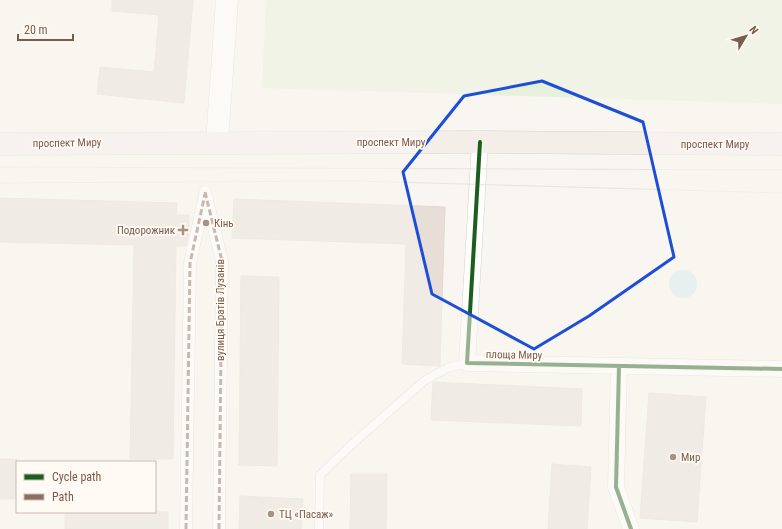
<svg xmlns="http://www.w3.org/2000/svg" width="782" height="529" font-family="'Roboto Condensed',sans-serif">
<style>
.green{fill:#e7f0db}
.water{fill:#d0e8ea}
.building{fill:#e6ded7;stroke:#e2d8d2}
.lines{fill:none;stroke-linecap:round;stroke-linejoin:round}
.service-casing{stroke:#d7d1cb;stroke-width:9}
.pedestrian-casing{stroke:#d7d1cb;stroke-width:13}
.minor-casing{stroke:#d7d1cb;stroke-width:17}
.secondary-casing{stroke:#d9d2cb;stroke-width:23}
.primary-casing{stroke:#dad1cc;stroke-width:23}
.service{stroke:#fefefd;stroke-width:8}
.pedestrian{stroke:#fefefd;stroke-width:12}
.minor{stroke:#fefefd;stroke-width:16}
.secondary{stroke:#fefefd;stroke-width:22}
.primary{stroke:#f3eee8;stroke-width:22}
.tram{stroke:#e6e3e7;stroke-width:1}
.quiet{stroke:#8d6e63;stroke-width:3;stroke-dasharray:6 3;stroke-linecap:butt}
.cycleway-casing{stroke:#fffaf3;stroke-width:6}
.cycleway{stroke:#1b5e20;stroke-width:4}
.marked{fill:none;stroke:#1d4ed8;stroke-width:3;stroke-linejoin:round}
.poi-dot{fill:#a69286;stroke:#fffaf3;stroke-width:1.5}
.labels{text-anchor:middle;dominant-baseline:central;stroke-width:3.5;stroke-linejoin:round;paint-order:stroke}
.street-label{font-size:11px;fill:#7a5c4d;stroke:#fffaf3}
.poi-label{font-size:11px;fill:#7a5c4d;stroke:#fffaf3;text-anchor:start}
</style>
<rect width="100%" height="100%" fill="#f9f5f0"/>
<path class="green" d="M266,0H782V104L262,88Z"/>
<path class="water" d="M669 284a14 14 0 1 1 28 0a14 14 0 1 1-28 0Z"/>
<path class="building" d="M112,0H193L184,103L97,94L100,67L154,72L159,15L112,11Z
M0,198L177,203L176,215H189V232L186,246H176L173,459H130L134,245L0,242Z
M234,199L445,207L440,366L402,364L406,244L232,238Z
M241,276L279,277L277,466L239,465Z
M433,382L582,389L581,426L431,420Z
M649,393L706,397L697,522L640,518Z
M0,459H17V499H0Z
M552,464L591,467L587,529H548Z
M351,474H387L386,529H350Z
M240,496L303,499L301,529H239Z
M65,512H168V529H65Z"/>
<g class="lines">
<g class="service-casing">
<path id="service" d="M319,529L320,475L351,445L424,381L447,368L467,363"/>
</g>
<g class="pedestrian-casing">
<path id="pedestrian" d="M205,192L222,261L219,529
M186,529L190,263L205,195"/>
</g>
<g class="minor-casing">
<path id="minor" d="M480,142L467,363L782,369
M619,366L616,487L631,529"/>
</g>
<g class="secondary-casing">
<path id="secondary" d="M217,142L227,0"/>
</g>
<g class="primary-casing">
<path id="primary" d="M0,144L480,142L782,144"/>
</g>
<use href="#service" class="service"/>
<use href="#pedestrian" class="pedestrian"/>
<use href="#minor" class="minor"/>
<use href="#secondary" class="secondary"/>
<use href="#primary" class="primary"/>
<path class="tram" d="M0,167L782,170
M0,183L357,181L782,193"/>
<path class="quiet" d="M205,192L222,261L219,529
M186,529L190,263L205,194"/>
<g class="cycleway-casing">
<path id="cycleway" d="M480,142L467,363L782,369
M619,366L616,487L631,529"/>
</g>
<use href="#cycleway" class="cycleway"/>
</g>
<path d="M0 0H782V529H0ZM542,81L643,122L674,257L589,316L534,349L432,294L403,172L464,96Z" fill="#f9f5f0" fill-opacity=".55" fill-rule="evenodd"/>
<path class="marked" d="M542,81L643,122L674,257L589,316L534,349L432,294L403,172L464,96Z"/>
<g class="poi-dot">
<circle cx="206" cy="223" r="4"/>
<path d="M181 224h4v4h4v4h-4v4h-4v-4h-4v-4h4z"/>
<circle cx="673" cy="457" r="4"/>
<circle cx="271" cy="514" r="4"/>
</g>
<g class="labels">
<g class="street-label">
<text x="391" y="142">проспект Миру</text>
<text transform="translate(67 143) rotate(-1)">проспект Миру</text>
<text x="715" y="144">проспект Миру</text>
<text transform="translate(220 310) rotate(-90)">вулиця Братів Лузанів</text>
<text transform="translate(514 355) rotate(1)">площа Миру</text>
</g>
<g class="poi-label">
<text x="214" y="223">Кінь</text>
<text x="175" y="230" text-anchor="end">Подорожник</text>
<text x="681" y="457">Мир</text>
<text x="279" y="514">ТЦ «Пасаж»</text>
</g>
</g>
<rect x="16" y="461" width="140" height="52" fill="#fffaf3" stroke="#cabbb1"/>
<rect x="24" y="474" width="20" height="6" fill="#1b5e20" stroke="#cabbb1"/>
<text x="52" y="481" font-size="12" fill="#7a5c4d">Cycle path</text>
<rect x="24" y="494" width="20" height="6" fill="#8d6e63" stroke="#cabbb1"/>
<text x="52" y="501" font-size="12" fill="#7a5c4d">Path</text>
<g transform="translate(746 36) rotate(52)" stroke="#fffaf3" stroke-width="3" paint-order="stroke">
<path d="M0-3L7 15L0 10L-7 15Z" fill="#7a5c4d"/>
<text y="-6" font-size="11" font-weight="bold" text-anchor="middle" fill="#7a5c4d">N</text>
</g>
<path d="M18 34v6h55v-6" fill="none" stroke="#7a5c4d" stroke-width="2"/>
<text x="24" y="34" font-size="12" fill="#7a5c4d" stroke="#fffaf3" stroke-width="3" paint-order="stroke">20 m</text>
</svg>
